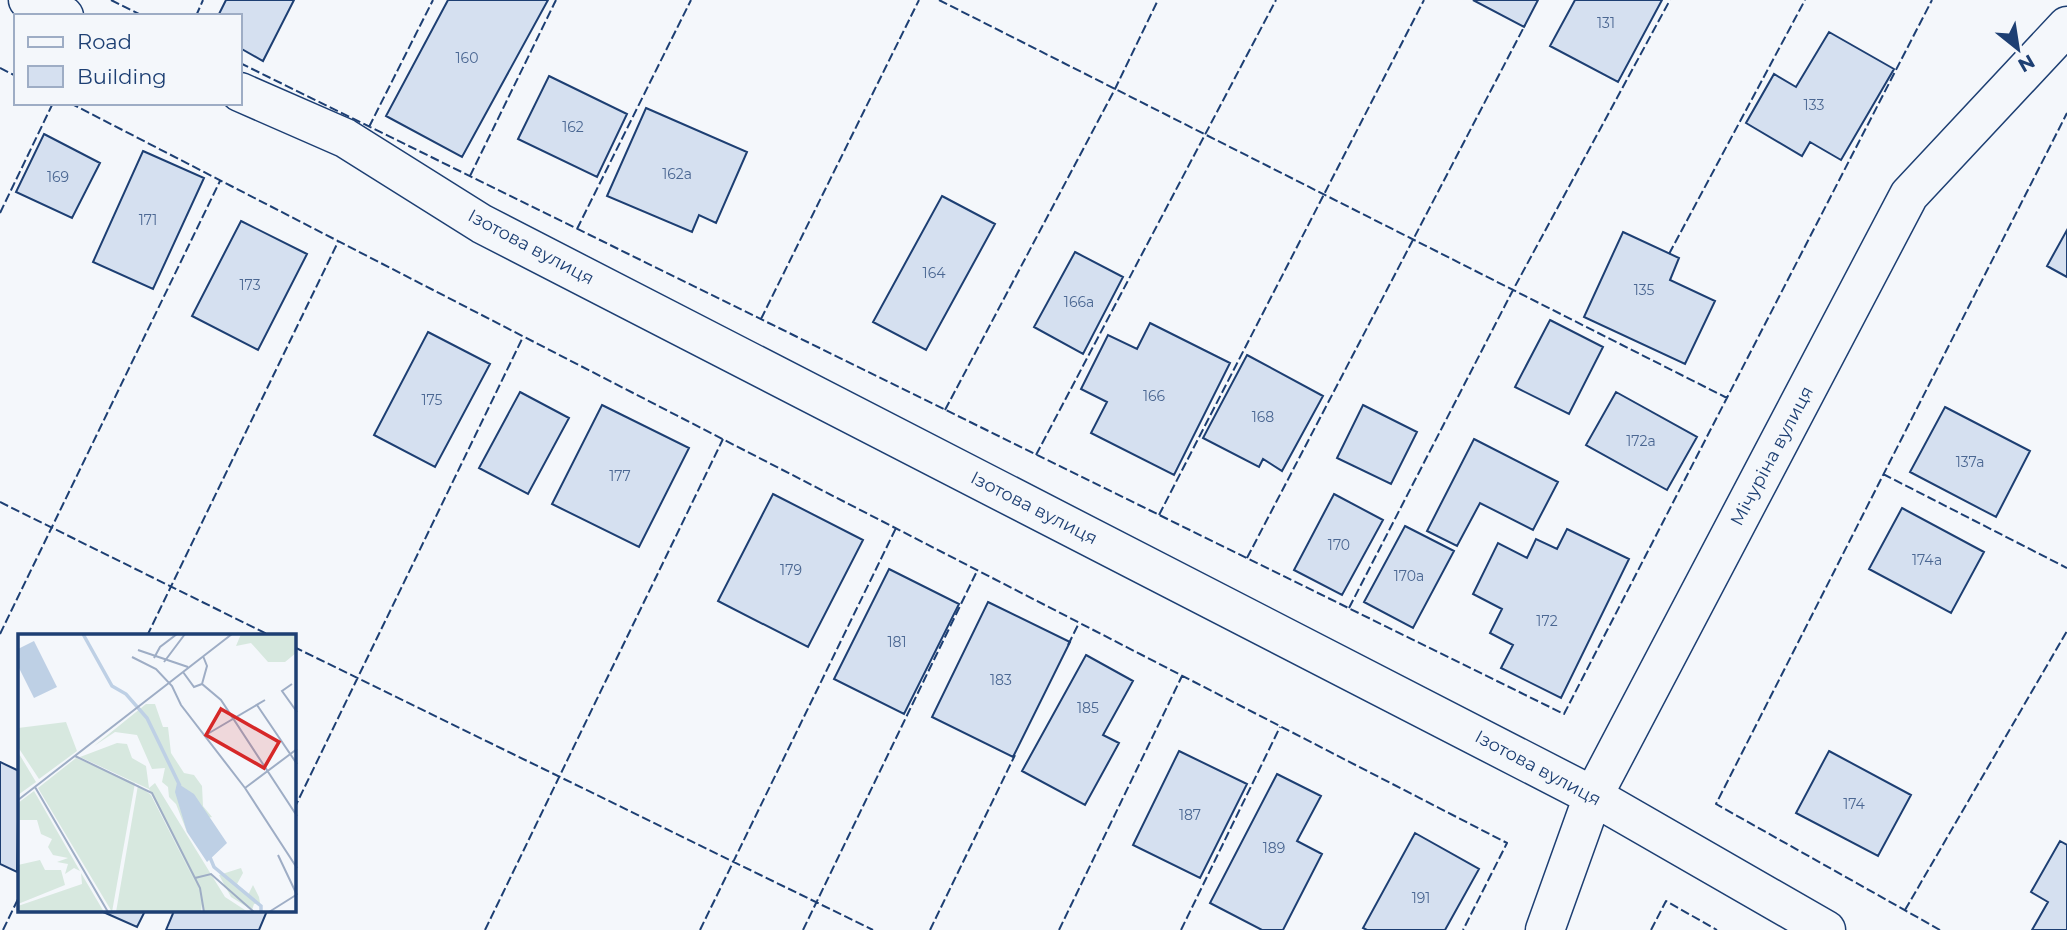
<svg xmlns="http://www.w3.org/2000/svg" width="2067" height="930" font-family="Montserrat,sans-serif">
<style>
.building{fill:#d5e0f0;stroke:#1d3f73;stroke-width:2}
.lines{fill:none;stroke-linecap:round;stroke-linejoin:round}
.minor-casing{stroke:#1d3f73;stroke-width:41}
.minor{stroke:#f4f7fb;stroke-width:38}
.fence{stroke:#1d3f73;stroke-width:2;stroke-dasharray:9 3.5;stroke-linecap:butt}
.labels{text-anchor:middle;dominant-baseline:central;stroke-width:5;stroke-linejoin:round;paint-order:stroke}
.number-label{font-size:14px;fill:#4b6792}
.street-label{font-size:18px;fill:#1d3f73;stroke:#f4f7fb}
.inset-river{fill:none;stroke:#bed0e5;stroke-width:3.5}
.inset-road{fill:none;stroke:#9eadc5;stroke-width:2}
.view{fill:#d62828;fill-opacity:0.15;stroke:#d62828;stroke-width:3.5}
.inset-edge{fill:none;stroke:#1d3f73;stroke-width:3.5}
</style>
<rect width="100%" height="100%" fill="#f4f7fb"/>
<path class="building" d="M226,0H294L263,61L240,48V16H218Z
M448,0H548L462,157L386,116Z
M1473,0H1538L1524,27Z
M1575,0H1662L1618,82L1550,46Z
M1829,32L1894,69L1841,160L1810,142L1802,156L1746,123L1774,74L1796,87Z
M549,76L627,114L597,177L518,139Z
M646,108L747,152L716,223L699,215L692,232L607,196Z
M44,134L100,163L72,218L16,192Z
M143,151L204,178L153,289L93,262Z
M942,196L995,224L926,350L873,322Z
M241,221L307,254L258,350L192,316Z
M2067,230V277L2047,266Z
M1623,232L1679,258L1670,280L1715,301L1685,364L1584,317Z
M1075,252L1123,277L1083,354L1034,327Z
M1550,320L1603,347L1569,414L1515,387Z
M1150,323L1230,363L1174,475L1091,433L1107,402L1081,389L1108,335L1137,349Z
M428,332L490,364L435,467L374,435Z
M1247,355L1323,396L1282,471L1263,459L1259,467L1203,438Z
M520,392L569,418L528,494L479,468Z
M1616,392L1697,437L1667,490L1586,445Z
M602,405L689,448L639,547L552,504Z
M1363,405L1417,432L1391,484L1337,458Z
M1945,407L2030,451L1996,517L1910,472Z
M1474,439L1558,482L1533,530L1480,503L1457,546L1427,531Z
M773,494L863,540L808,647L718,601Z
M1334,494L1383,520L1342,595L1294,570Z
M1902,508L1984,552L1951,613L1869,569Z
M1405,526L1454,551L1413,628L1364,602Z
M1567,529L1629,559L1561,698L1501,668L1513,645L1490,633L1502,609L1473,594L1498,543L1527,558L1536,539L1557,549Z
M889,569L959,604L904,714L834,679Z
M988,602L1070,642L1013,757L932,717Z
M1086,655L1133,681L1103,735L1119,743L1085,805L1022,771Z
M1179,751L1247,784L1200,878L1133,845Z
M1829,751L1911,795L1878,856L1796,813Z
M0,762L19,771L17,872L0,864Z
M1277,774L1321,796L1297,841L1322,854L1283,930H1262L1210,903Z
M1415,833L1479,869L1445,930H1367L1363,928Z
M2060,841L2067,845V930H2032L2048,902L2031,892Z
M101,911H145L137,927Z
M174,911H267L259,930H166Z"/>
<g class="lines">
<g class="minor-casing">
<path id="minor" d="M28,0L64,16
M240,92L345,138L482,224L1593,796L1826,930
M1545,930L1593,796L1909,195L2067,26"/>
</g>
<use href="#minor" class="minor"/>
<path class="fence" d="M111,0L143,16
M939,0L1727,398
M196,16L203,0
M240,63L1564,714L1932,0
M0,68L16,76
M70,103L1507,843L1463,930
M369,127L433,0
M470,176L556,0
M0,213L53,103
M577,229L691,0
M1669,254L1805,0
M761,319L919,0
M945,410L1115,89L1158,0
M1036,455L1276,0
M1883,474L2067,568
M0,502L271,636
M1159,515L1424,0
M1247,558L1525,25
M1349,608L1513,290L1670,0
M0,634L220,181
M147,636L338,242
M1068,645L1079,623
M294,647L873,930
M294,809L523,337
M1905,910L2067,631
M3,930L19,897
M485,930L723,439
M700,930L896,528
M803,930L977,571
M930,930L1015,755
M1059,930L1182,676
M1181,930L1280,727
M1651,930L1666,901L1717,930
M1940,930L1716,804L2067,113"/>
</g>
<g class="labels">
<g class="number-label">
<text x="1606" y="23">131</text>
<text x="467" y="58">160</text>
<text x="1814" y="105">133</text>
<text x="573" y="127">162</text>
<text x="677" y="174">162а</text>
<text x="58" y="177">169</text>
<text x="148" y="220">171</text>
<text x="934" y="273">164</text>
<text x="250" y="285">173</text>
<text x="1644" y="290">135</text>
<text x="1079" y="302">166а</text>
<text x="1154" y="396">166</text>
<text x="432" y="400">175</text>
<text x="1263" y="417">168</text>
<text x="1641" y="441">172а</text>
<text x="1970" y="462">137а</text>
<text x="620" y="476">177</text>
<text x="1339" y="545">170</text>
<text x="1927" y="560">174а</text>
<text x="791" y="570">179</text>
<text x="1409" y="576">170а</text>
<text x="1547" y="621">172</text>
<text x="897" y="642">181</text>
<text x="1001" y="680">183</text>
<text x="1088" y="708">185</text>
<text x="1854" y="804">174</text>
<text x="1190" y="815">187</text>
<text x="1274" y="848">189</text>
<text x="1421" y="898">191</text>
</g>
<g class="street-label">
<text transform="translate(531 247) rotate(28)">Ізотова вулиця</text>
<text transform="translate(1772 456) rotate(-62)">Мічуріна вулиця</text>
<text transform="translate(1034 508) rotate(27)">Ізотова вулиця</text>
<text transform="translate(1538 768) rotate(28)">Ізотова вулиця</text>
</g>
</g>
<g transform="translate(18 634)">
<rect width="278" height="278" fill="#f4f7fb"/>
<path d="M223,0H278V19L267,28H250L233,9L218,12ZM128,70H137L145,93H150L153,119L166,139L176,141L184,152L185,172L194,183L168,188L169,198L158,170L151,163L150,153L144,148L147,134L134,135L119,101L97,98L76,112ZM48,88L59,117L21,145L0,113V94ZM99,109L109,110L114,124L128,132L131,154L137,149L207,263L230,278H185L184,270L183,278H98L120,151L133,161L179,252L131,155L62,123ZM0,118L18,148L0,161ZM58,124L117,149L94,278L20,154ZM16,157L62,237L56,234L47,240L50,230L39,228L50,224L35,221L30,213L34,205L23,200L19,186H0V169ZM22,226L27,236H43L47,251L0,270V231ZM223,234L225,239L219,250L230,261L235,251L241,263L242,269L236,270L234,276L213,263L201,241ZM63,239L86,278H0V272L64,250Z" fill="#d7e8df"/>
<path d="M16,7L39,53L16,64L0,32V15ZM159,149L176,160L209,209L189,228L169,198L157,158Z" fill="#bed0e5"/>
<path class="inset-river" d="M65,0L94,52L108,60L129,84L162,152M191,221L196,233L243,272V278"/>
<path class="inset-road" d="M120,16L170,33M114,23L138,35L154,52L163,71L227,154L279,234M136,24L142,13L159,0M146,28L167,0M165,38L176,53L184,50L203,66L279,182M184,50L189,32L185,22M274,50L264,57L279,78M239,71L279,130M186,102L247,66M57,122L134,159L182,254L186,278M17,153L90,278M227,154L279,115M0,166L214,0M260,221L279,261M177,244L193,240L236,278M251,278L278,261"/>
<path class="view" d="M203,75L261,108L246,134L188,101Z"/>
<rect width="278" height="278" class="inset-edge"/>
</g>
<rect x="14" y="14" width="228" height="91" fill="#f4f7fb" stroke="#9eadc5" stroke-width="2"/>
<rect x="28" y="37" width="35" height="10" fill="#f4f7fb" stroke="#9eadc5" stroke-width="2"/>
<text x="77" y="49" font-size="21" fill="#1d3f73">Road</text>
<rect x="28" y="66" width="35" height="21" fill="#d5e0f0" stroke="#9eadc5" stroke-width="2"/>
<text x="77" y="84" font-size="21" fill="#1d3f73">Building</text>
<g transform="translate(2018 49) rotate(150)" stroke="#f4f7fb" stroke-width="5" paint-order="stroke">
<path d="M0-5L12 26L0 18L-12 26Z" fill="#1d3f73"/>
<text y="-10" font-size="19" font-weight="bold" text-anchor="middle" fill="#1d3f73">N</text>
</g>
</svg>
